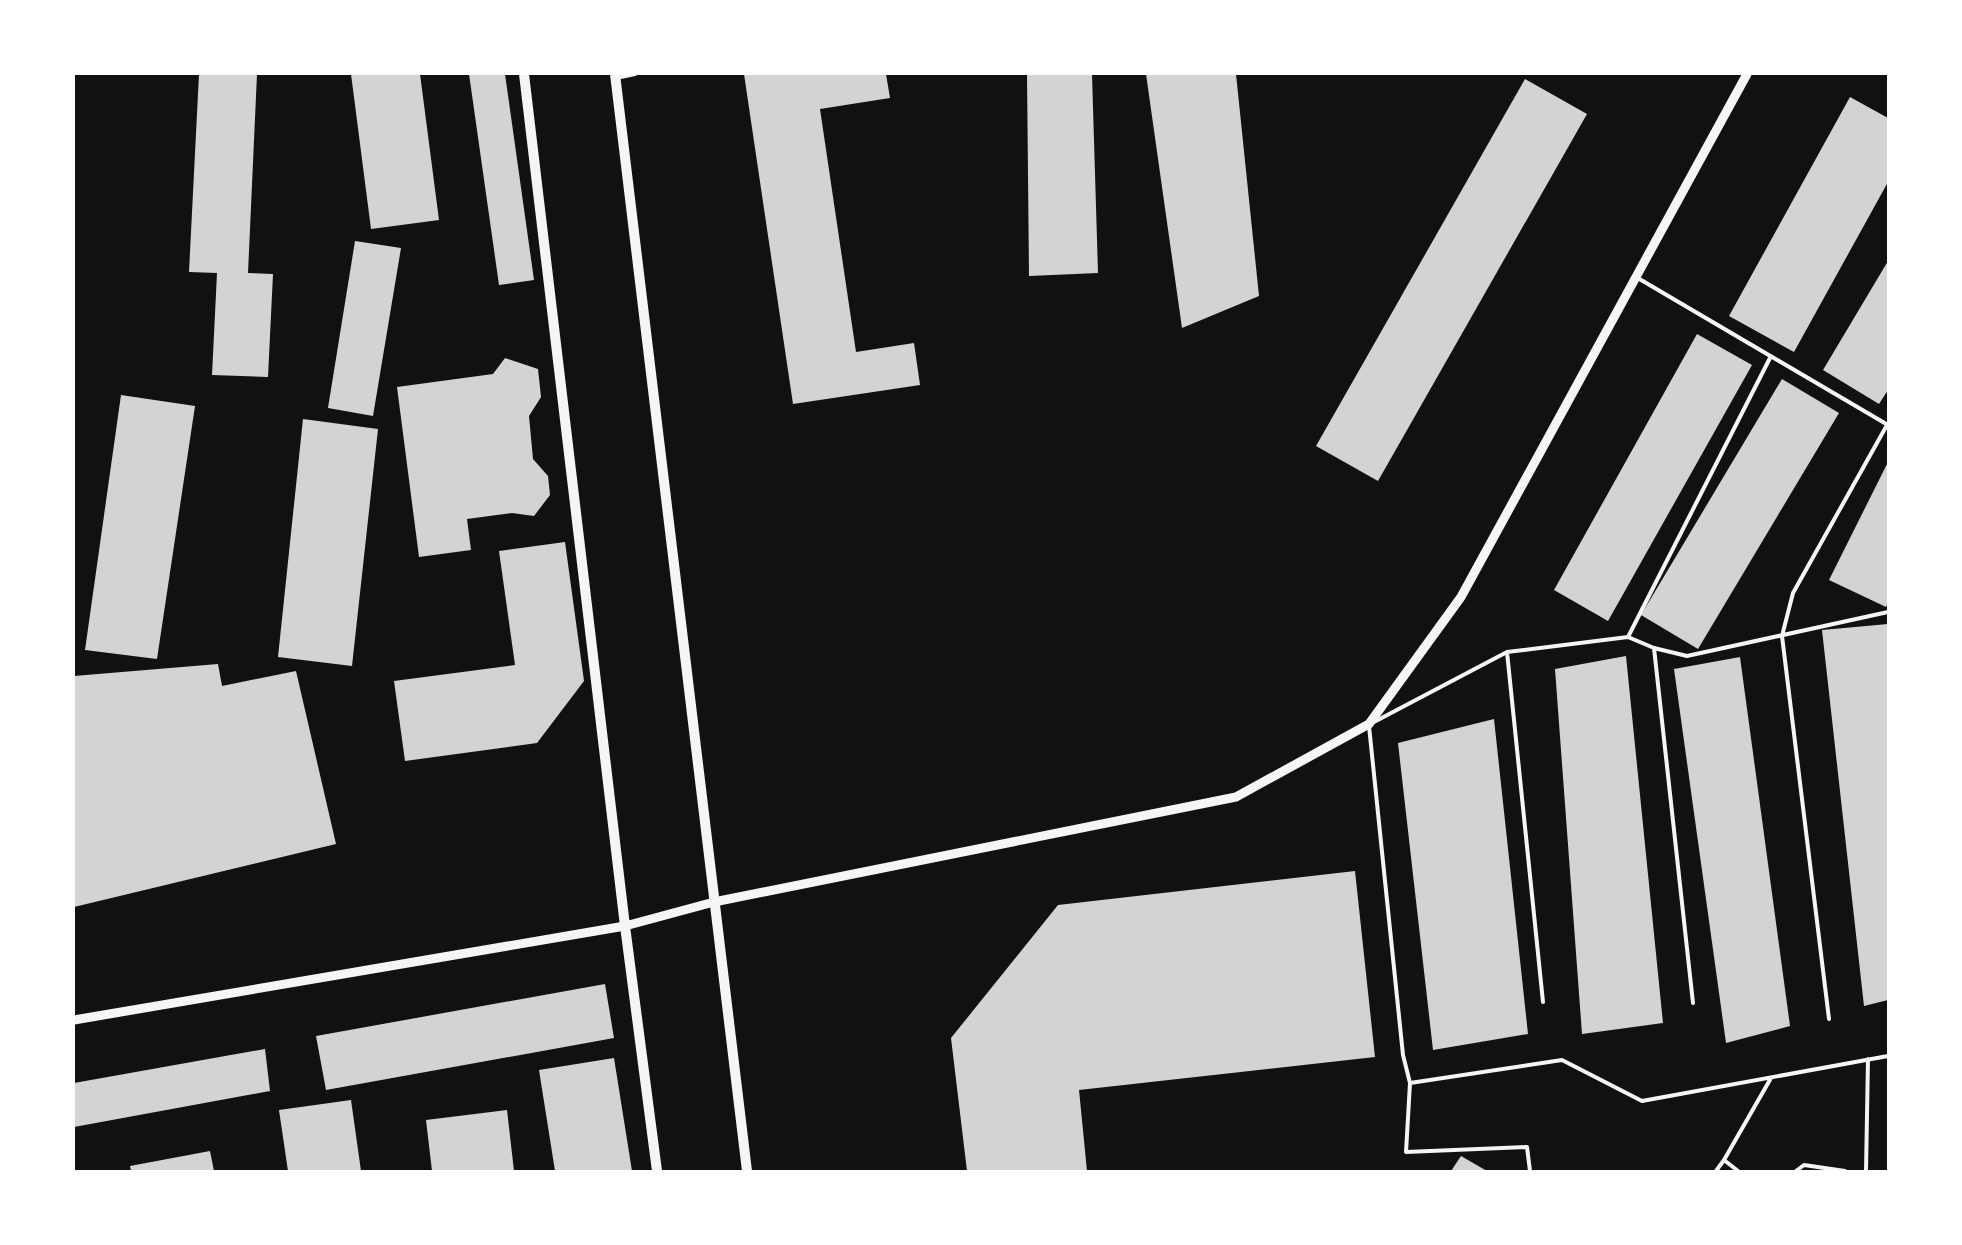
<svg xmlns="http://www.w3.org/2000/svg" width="1962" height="1245" font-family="'Sofia Sans Condensed',sans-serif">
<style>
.building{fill:#d3d3d3}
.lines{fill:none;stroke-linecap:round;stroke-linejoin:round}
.service{stroke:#f5f5f5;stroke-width:4}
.tertiary{stroke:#f5f5f5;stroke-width:9}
.secondary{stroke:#f5f5f5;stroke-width:10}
</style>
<rect width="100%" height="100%" fill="#111"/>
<path class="building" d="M199,74H257L248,273L273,274L268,377L212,375L217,273L189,272Z
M351,74H420L439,220L371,229Z
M469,74H505L534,280L499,285Z
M744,74H886L890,98L820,109L856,352L914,343L920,385L793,404Z
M1027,74H1092L1098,273L1029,276Z
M1146,74H1236L1259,296L1182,328Z
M1525,79L1587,114L1378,481L1316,446Z
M1850,97L1888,118V182L1794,352L1729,316Z
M355,241L401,248L373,416L328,408Z
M1888,261V390L1879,404L1823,370Z
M1697,334L1752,365L1608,621L1554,590Z
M505,358L538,369L541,397L529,416L533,459L548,476L550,495L534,516L512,513L467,519L471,550L419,557L397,387L493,374Z
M1782,379L1839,413L1698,649L1641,615Z
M121,395L195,406L157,659L85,650Z
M303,419L378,429L352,666L278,657Z
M1888,462V603L1886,607L1829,580Z
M565,542L584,681L537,743L405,761L394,681L515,665L499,551Z
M1888,624V1000L1864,1006L1822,630Z
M1626,656L1663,1023L1582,1034L1555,669Z
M1740,657L1790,1026L1726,1043L1674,669Z
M218,664L222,686L296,671L336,844L74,907V676Z
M1494,719L1528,1034L1433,1050L1398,743Z
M1355,871L1375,1057L1079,1090L1087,1171H967L951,1038L1058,905Z
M605,984L614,1038L326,1090L316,1036Z
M265,1049L270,1091L74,1127V1083Z
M614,1058L632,1171H555L539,1070Z
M351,1100L361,1171H288L279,1110Z
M507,1110L514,1171H432L426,1120Z
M210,1151L214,1171H131L130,1166Z
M1461,1156L1487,1171H1451Z"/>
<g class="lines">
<path class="service" d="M616,78L635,74
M1636,277L1888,425
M1628,637L1771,356
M1654,648L1693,1003
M1507,652L1543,1002
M1374,722L1507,652L1628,637L1654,648L1687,656L1888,612
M1369,726L1403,1055L1410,1083L1562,1060L1642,1101L1888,1056
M1829,1019L1782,636L1793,593L1887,425
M1410,1083L1406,1152L1527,1147L1530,1171
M1724,1160L1771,1078
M1716,1171L1724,1160L1738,1171
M1796,1171L1804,1165L1845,1171
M1866,1171L1868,1059"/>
<path class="tertiary" d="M74,1020L625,926L714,902L1236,797L1369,724L1461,597L1747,74"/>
<path class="secondary" d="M524,74L625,926L657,1171
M615,74L747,1171"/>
</g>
<rect width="1962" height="1245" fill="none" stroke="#ffffff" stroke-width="150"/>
</svg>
